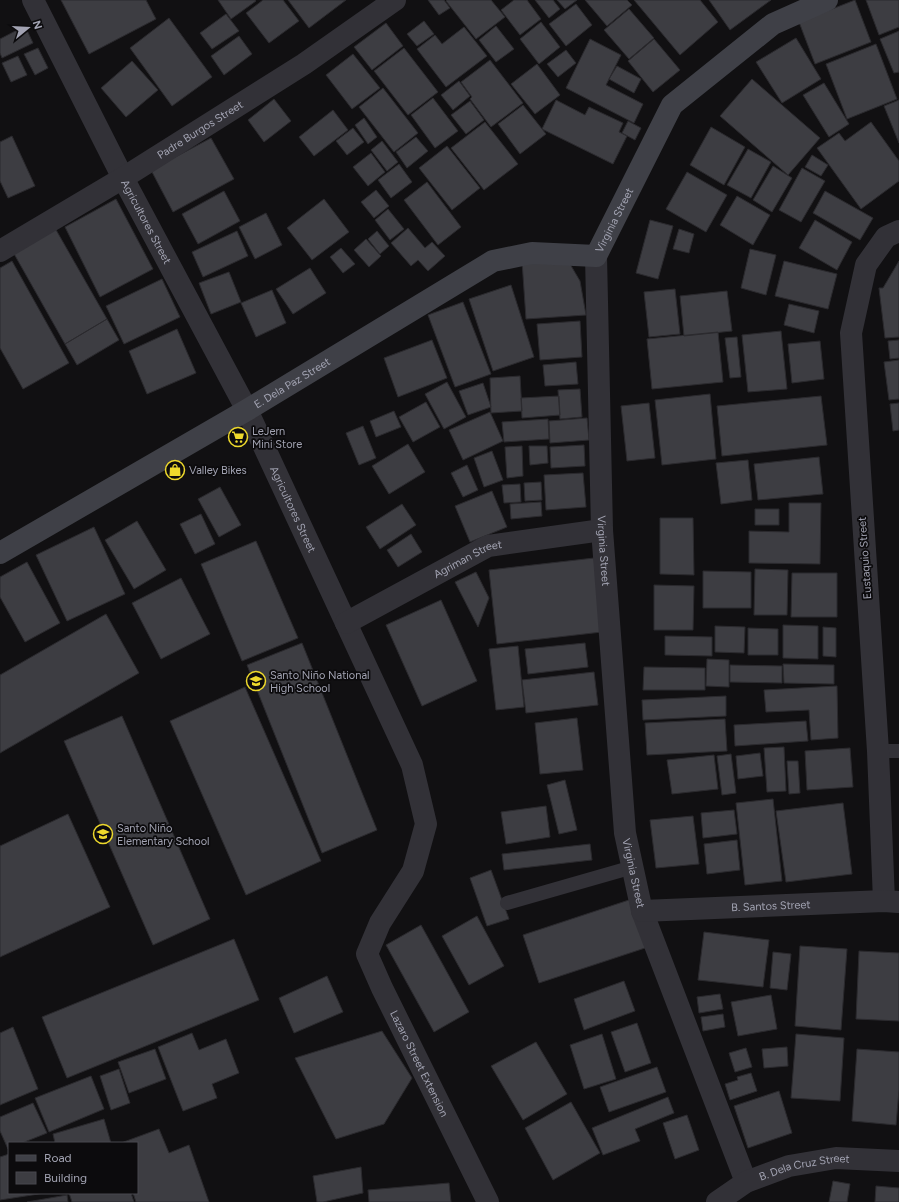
<svg xmlns="http://www.w3.org/2000/svg" width="899" height="1202" font-family="Figtree,sans-serif">
<style>
.building{fill:#3d3d42;stroke:#2b2a2e}
.lines{fill:none;stroke-linecap:round;stroke-linejoin:round}
.lane{stroke:#323137;stroke-width:14}
.street{stroke:#323137;stroke-width:22}
.secondary{stroke:#3f4047;stroke-width:22}
.labels{text-anchor:middle;dominant-baseline:central;stroke-width:3.5;stroke-linejoin:round;paint-order:stroke}
.street-label{font-size:11px;fill:#a2a3b2;stroke:#0c0b0d}
.poi-label{font-size:11px;fill:#a2a3b2;stroke:#0c0b0d;text-anchor:start}
</style>
<rect width="100%" height="100%" fill="#111012"/>
<path class="building" d="M61,0H146L156,19L89,54Z
M218,0H255L256,1L231,19Z
M263,0H283L299,21L269,43L246,13Z
M288,0H346L309,28Z
M428,0H444L450,8L439,15Z
M447,0H491L505,17L476,39L446,1Z
M514,0H527L541,19L520,35L501,10Z
M535,0H553L560,9L549,18Z
M557,0H577L565,9Z
M585,0H627L632,5L607,26Z
M634,0H700L718,22L680,55Z
M709,0H771L730,30Z
M855,0L871,42L815,64L799,22Z
M866,0H899V27L879,35Z
M576,4L592,25L566,46L549,24Z
M629,9L654,38L629,59L604,30Z
M226,14L239,31L212,49L200,33Z
M169,18L212,77L172,106L130,48Z
M424,21L434,34L417,46L407,34Z
M541,22L560,47L539,64L520,39Z
M386,23L403,46L372,70L354,47Z
M25,26L33,43L2,58L0,53V39Z
M496,26L514,49L496,62L479,40Z
M464,27L487,56L446,87L417,49L435,35L442,44Z
M899,31V72L894,73L880,39Z
M239,36L252,54L224,75L211,56Z
M796,38L821,79L782,103L756,62Z
M590,39L621,55L606,85L643,104L634,123L566,88Z
M654,39L680,70L653,92L628,61Z
M876,44L897,99L847,119L826,64Z
M38,48L48,68L35,75L24,54Z
M404,48L438,92L408,115L374,71Z
M566,50L576,63L558,77L547,64Z
M353,54L380,88L352,109L326,75Z
M18,56L27,75L11,82L2,63Z
M490,60L523,103L491,127L470,99L472,97L461,82Z
M132,61L158,90L126,117L101,88Z
M537,64L560,95L535,114L511,84Z
M617,66L641,79L634,93L609,79Z
M752,79L820,138L788,175L720,116Z
M459,81L470,96L453,110L441,95Z
M824,83L849,124L829,137L803,95Z
M383,88L418,133L394,152L359,107Z
M433,98L458,131L435,148L411,115Z
M274,99L291,121L264,142L248,120Z
M556,100L585,115L589,107L623,123L619,132L627,136L613,164L542,129Z
M899,100V143L884,106Z
M470,101L484,120L466,134L451,115Z
M523,105L546,134L520,154L498,124Z
M333,110L348,130L314,156L299,137Z
M364,118L377,137L368,144L355,125Z
M628,121L641,128L635,140L622,133Z
M485,122L518,164L484,190L451,148Z
M871,122L899,161V181L861,209L817,148L839,133L845,141Z
M711,127L745,147L724,185L690,165Z
M353,128L364,142L347,155L336,141Z
M12,136L35,186L8,198L0,181V142Z
M416,137L428,151L407,168L396,152Z
M211,138L234,179L173,212L151,170Z
M382,141L398,162L387,171L371,150Z
M447,146L480,188L452,210L419,168Z
M748,149L771,162L751,198L727,185Z
M371,153L385,172L368,186L353,167Z
M812,155L828,165L821,176L805,167Z
M399,164L412,182L391,198L378,180Z
M773,166L792,178L772,212L753,200Z
M802,168L825,181L801,222L779,210Z
M687,172L727,195L706,232L666,209Z
M427,182L461,227L438,245L404,200Z
M376,190L389,206L374,218L361,202Z
M224,191L240,221L198,244L182,214Z
M825,191L873,218L860,240L813,213Z
M737,196L770,215L753,245L720,225Z
M116,199L153,269L100,297L65,227Z
M324,199L349,232L312,260L287,228Z
M388,209L404,229L390,240L375,220Z
M266,213L282,245L255,259L239,227Z
M650,220L673,226L658,279L636,273Z
M815,220L852,242L837,270L799,248Z
M55,228L107,319L65,344L13,252Z
M408,228L425,248L432,242L445,256L428,271L418,260L411,266L391,243Z
M679,229L694,234L689,253L673,249Z
M237,231L248,256L203,277L192,252Z
M377,231L389,246L380,254L368,239Z
M366,239L381,256L369,267L354,250Z
M341,248L355,264L343,273L330,257Z
M750,249L776,255L766,295L741,288Z
M12,261L69,363L23,389L0,348V268Z
M522,261L570,264L580,281L586,315L526,319Z
M784,261L837,274L828,309L775,296Z
M899,261V337L885,338L879,288H883Z
M310,268L326,293L293,314L276,289Z
M229,272L241,302L211,314L199,283Z
M162,279L180,317L124,344L106,306Z
M511,285L534,357L493,371L469,299Z
M675,289L680,334L649,337L644,292Z
M272,290L286,323L256,337L241,303Z
M727,291L732,331L684,336L680,296Z
M463,302L491,374L455,387L428,315Z
M789,304L819,311L814,333L784,325Z
M107,319L119,340L77,365L65,344Z
M580,321L582,357L540,360L537,324Z
M177,329L196,373L147,394L129,351Z
M781,331L787,389L748,392L742,335Z
M718,332L723,382L652,389L647,339Z
M737,337L741,377L730,378L725,338Z
M432,340L447,378L398,397L384,358Z
M899,340V358L890,359L888,341Z
M820,341L824,379L792,383L788,344Z
M899,360V399L889,400L884,362Z
M576,362L578,384L545,386L543,365Z
M520,376L522,411L491,413L490,378Z
M447,382L466,417L444,429L425,394Z
M483,383L491,407L468,415L459,391Z
M580,389L582,417L560,419L558,390Z
M710,394L716,459L662,465L655,400Z
M559,396L560,415L522,418L521,398Z
M821,396L827,445L722,456L717,406Z
M426,402L440,427L413,442L399,417Z
M649,403L655,458L627,461L621,406Z
M899,403V430L893,431L890,404Z
M394,411L401,427L376,437L370,421Z
M490,412L503,441L463,460L449,430Z
M587,418L589,440L550,443L549,421Z
M548,419L549,439L504,442L502,422Z
M363,426L376,458L359,465L346,433Z
M408,444L425,472L389,494L372,466Z
M584,445L585,466L551,468L550,447Z
M522,446L523,476L507,478L505,447Z
M529,446H547L548,463L530,465Z
M492,451L503,480L484,487L474,458Z
M819,457L823,494L758,500L754,464Z
M748,460L752,500L721,504L716,463Z
M467,465L478,490L463,497L451,473Z
M583,473L586,507L546,510L544,475Z
M541,482L542,500L525,501L524,483Z
M520,484L521,502L504,503L502,485Z
M220,487L241,525L219,537L198,499Z
M492,491L507,527L470,542L455,506Z
M541,502L542,516L511,519L510,504Z
M789,503H821L820,564L749,563V531L789,532Z
M402,504L416,525L380,549L366,527Z
M755,509H779V525H755Z
M201,514L215,544L195,554L180,524Z
M660,518H693L694,575L660,574Z
M137,521L166,570L134,589L105,540Z
M94,527L125,594L67,621L36,555Z
M411,534L422,552L398,567L387,550Z
M256,541L298,638L242,661L201,564Z
M594,558L602,632L497,644L489,570Z
M27,562L60,623L25,642L0,597V577Z
M755,569L788,570L787,615H754Z
M703,571L751,572V608H703Z
M476,572L489,598L478,627L455,582Z
M792,573H837V617H791Z
M181,578L210,634L161,659L132,603Z
M654,585L694,586L693,630H654Z
M441,600L477,681L422,706L386,625Z
M106,614L139,673L0,753V675Z
M783,625L818,626V659L783,658Z
M715,626L745,627L744,653L715,652Z
M823,627L836,628V657L823,656Z
M748,628L778,629V655H748Z
M665,636L712,637V656L665,655Z
M302,643L377,830L322,853L247,665Z
M585,643L588,667L528,674L525,649Z
M518,646L524,707L496,710L489,649Z
M707,659L729,660V687L706,686Z
M783,664L834,665V684L784,683Z
M730,665L782,666V683L730,682Z
M644,667L705,668V690H643Z
M594,672L598,705L526,713L522,680Z
M837,686L838,738L811,740L809,710L766,712L764,690Z
M245,687L321,861L246,895L170,721Z
M726,696V716L643,720L642,700Z
M122,716L210,919L153,945L64,741Z
M577,718L583,770L540,774L535,723Z
M725,719L727,751L647,755L645,723Z
M806,721L808,741L735,746L734,725Z
M784,747L786,791L767,792L764,748Z
M850,748L853,787L807,790L805,751Z
M760,753L763,776L738,779L736,756Z
M731,754L736,793L722,795L717,756Z
M714,755L718,789L672,794L667,760Z
M787,761H798L800,793L789,794Z
M565,780L577,830L559,834L547,785Z
M773,799L782,881L745,885L736,803Z
M843,803L852,874L786,882L776,811Z
M546,806L550,837L506,844L501,812Z
M734,810L737,834L703,838L701,813Z
M68,814L110,907L0,957V846Z
M693,816L699,864L656,868L650,820Z
M737,840L740,870L707,874L704,844Z
M590,844L592,860L504,870L502,854Z
M491,870L509,919L487,926L470,878Z
M632,899L648,947L539,983L523,935Z
M477,916L504,966L469,985L442,936Z
M421,925L469,1012L434,1032L386,945Z
M704,932L769,940L763,987L698,980Z
M234,939L259,1000L67,1078L42,1017Z
M800,946L847,949L841,1030L795,1026Z
M859,951L899,953V1021L856,1019Z
M773,952L791,954L787,990L770,988Z
M327,976L343,1012L294,1033L279,998Z
M624,981L635,1011L584,1030L574,999Z
M720,994L723,1009L699,1013L697,997Z
M771,995L777,1029L738,1036L731,1002Z
M723,1014L725,1027L703,1031L701,1017Z
M637,1023L651,1063L625,1072L611,1032Z
M13,1027L38,1089L0,1105V1033Z
M382,1031L412,1078L384,1124L336,1139L295,1058Z
M192,1033L199,1050L226,1039L239,1073L212,1084L217,1098L183,1111L158,1047Z
M602,1034L616,1079L584,1089L570,1045Z
M796,1034L844,1038L840,1101L791,1098Z
M536,1042L567,1094L523,1120L491,1066Z
M787,1047L788,1066L764,1068L762,1049Z
M746,1048L752,1067L735,1072L729,1053Z
M155,1049L166,1079L129,1093L118,1062Z
M857,1049L899,1052V1090L896,1125L852,1121Z
M657,1067L666,1092L609,1112L600,1087Z
M119,1069L130,1103L111,1110L100,1076Z
M751,1073L757,1091L730,1100L725,1084L738,1080L737,1077Z
M91,1076L104,1109L49,1132L35,1098Z
M779,1091L792,1133L748,1148L734,1106Z
M668,1097L674,1113L635,1129L640,1141L603,1155L592,1128Z
M571,1102L600,1153L553,1180L525,1128Z
M33,1103L47,1133L22,1143H9V1149H8L0,1131V1117Z
M687,1115L699,1150L675,1159L663,1123Z
M104,1119L111,1143H55L53,1134Z
M159,1129L169,1153L189,1145L209,1202H136L133,1193H137V1143H121Z
M9,1154V1193H45L0,1200V1157Z
M361,1167L363,1193L323,1202H317L313,1176Z
M833,1181L850,1184L847,1202H829Z
M449,1183L451,1202H369L368,1190Z
M876,1186L899,1188V1202H875Z
M69,1193H131L134,1202H72Z
M67,1195L68,1202H27Z"/>
<g class="lines">
<path class="lane" d="M878,751H899
M507,903L633,867"/>
<g class="street">
<path id="s1" d="M33,0L123,178L247,410L412,765L426,824L413,871L380,923L367,954L382,988L488,1202"/>
<path id="s2" d="M0,251L123,178L304,64L395,0"/>
<path id="s3" d="M596,256L602,530L625,833L642,911L746,1182"/>
<path id="s4" d="M346,623L488,546L602,530"/>
<path d="M884,901L878,751L851,333L866,265L886,237L899,231"/>
<path id="s5" d="M642,911L884,901L898,902"/>
<path id="s6" d="M717,1202L746,1182L789,1166L836,1158L899,1161"/>
</g>
<path class="secondary" id="s7" d="M0,553L247,410L493,261L532,253L596,256L672,105L773,24L827,0"/>
</g>
<defs>
<g id="supermarket-ring" transform="scale(1)"><circle r="9.5" fill="#0c0b0d" stroke="#eed92c" stroke-width="1.5"/><path d="M-6-5.5h2.5l.6 2H6L4.5 2H-2.5L-4.4-4H-6ZM-1.5 3.2a1.3 1.3 0 1 0 .1 0ZM3 3.2a1.3 1.3 0 1 0 .1 0Z" fill="#eed92c"/></g>
<g id="shop-ring" transform="scale(1)"><circle r="9.5" fill="#0c0b0d" stroke="#eed92c" stroke-width="1.5"/><path d="M-5-2.5h2.3a2.7 3.5 0 0 1 5.4 0H5L5.5 6h-11ZM-1.5-2.5h3a1.5 2.3 0 0 0-3 0Z" fill="#eed92c"/></g>
<g id="school-ring" transform="scale(1)"><circle r="9.5" fill="#0c0b0d" stroke="#eed92c" stroke-width="1.5"/><path d="M0-5L7-2L0 1L-7-2ZM-4 1L0 2.5L4 1V4Q0 6-4 4Z" fill="#eed92c"/></g>
</defs>
<g fill-rule="evenodd">
<use href="#supermarket-ring" x="238" y="437"/>
<use href="#shop-ring" x="175" y="470"/>
<use href="#school-ring" x="256" y="681"/>
<use href="#school-ring" x="103" y="834"/>
</g>
<g class="labels">
<g class="street-label">
<text stroke="none"><textPath href="#s2" startOffset="234">Padre Burgos Street</textPath></text>
<text stroke="none"><textPath href="#s7" startOffset="717">Virginia Street</textPath></text>
<text stroke="none"><textPath href="#s1" startOffset="249">Agricultores Street</textPath></text>
<text stroke="none"><textPath href="#s7" startOffset="338">E. Dela Paz Street</textPath></text>
<text stroke="none"><textPath href="#s1" startOffset="572">Agricultores Street</textPath></text>
<text stroke="none"><textPath href="#s3" startOffset="295">Virginia Street</textPath></text>
<text transform="translate(865 558) rotate(-94)">Eustaquio Street</text>
<text stroke="none"><textPath href="#s4" startOffset="138">Agriman Street</textPath></text>
<text stroke="none"><textPath href="#s3" startOffset="619">Virginia Street</textPath></text>
<text stroke="none"><textPath href="#s5" startOffset="129">B. Santos Street</textPath></text>
<text stroke="none"><textPath href="#s1" startOffset="1180">Lazaro Street Extension</textPath></text>
<text stroke="none"><textPath href="#s6" startOffset="96">B. Dela Cruz Street</textPath></text>
</g>
<g class="poi-label">
<text x="252" y="431">LeJern<tspan x="252" dy="13">Mini Store</tspan></text>
<text x="189" y="470">Valley Bikes</text>
<text x="270" y="675">Santo Niño National<tspan x="270" dy="13">High School</tspan></text>
<text x="117" y="828">Santo Niño<tspan x="117" dy="13">Elementary School</tspan></text>
</g>
</g>
<rect x="8" y="1142" width="130" height="52" fill="#0c0b0d" stroke="#48484f"/>
<rect x="16" y="1155" width="20" height="6" fill="#3f4047" stroke="#48484f"/>
<text x="44" y="1162" font-size="12" fill="#a2a3b2">Road</text>
<rect x="16" y="1172" width="20" height="12" fill="#3d3d42" stroke="#48484f"/>
<text x="44" y="1182" font-size="12" fill="#a2a3b2">Building</text>
<g transform="translate(28 28) rotate(72)" stroke="#0c0b0d" stroke-width="3" paint-order="stroke">
<path d="M0-3L7 15L0 10L-7 15Z" fill="#a2a3b2"/>
<text y="-6" font-size="11" font-weight="bold" text-anchor="middle" fill="#a2a3b2">N</text>
</g>
</svg>
